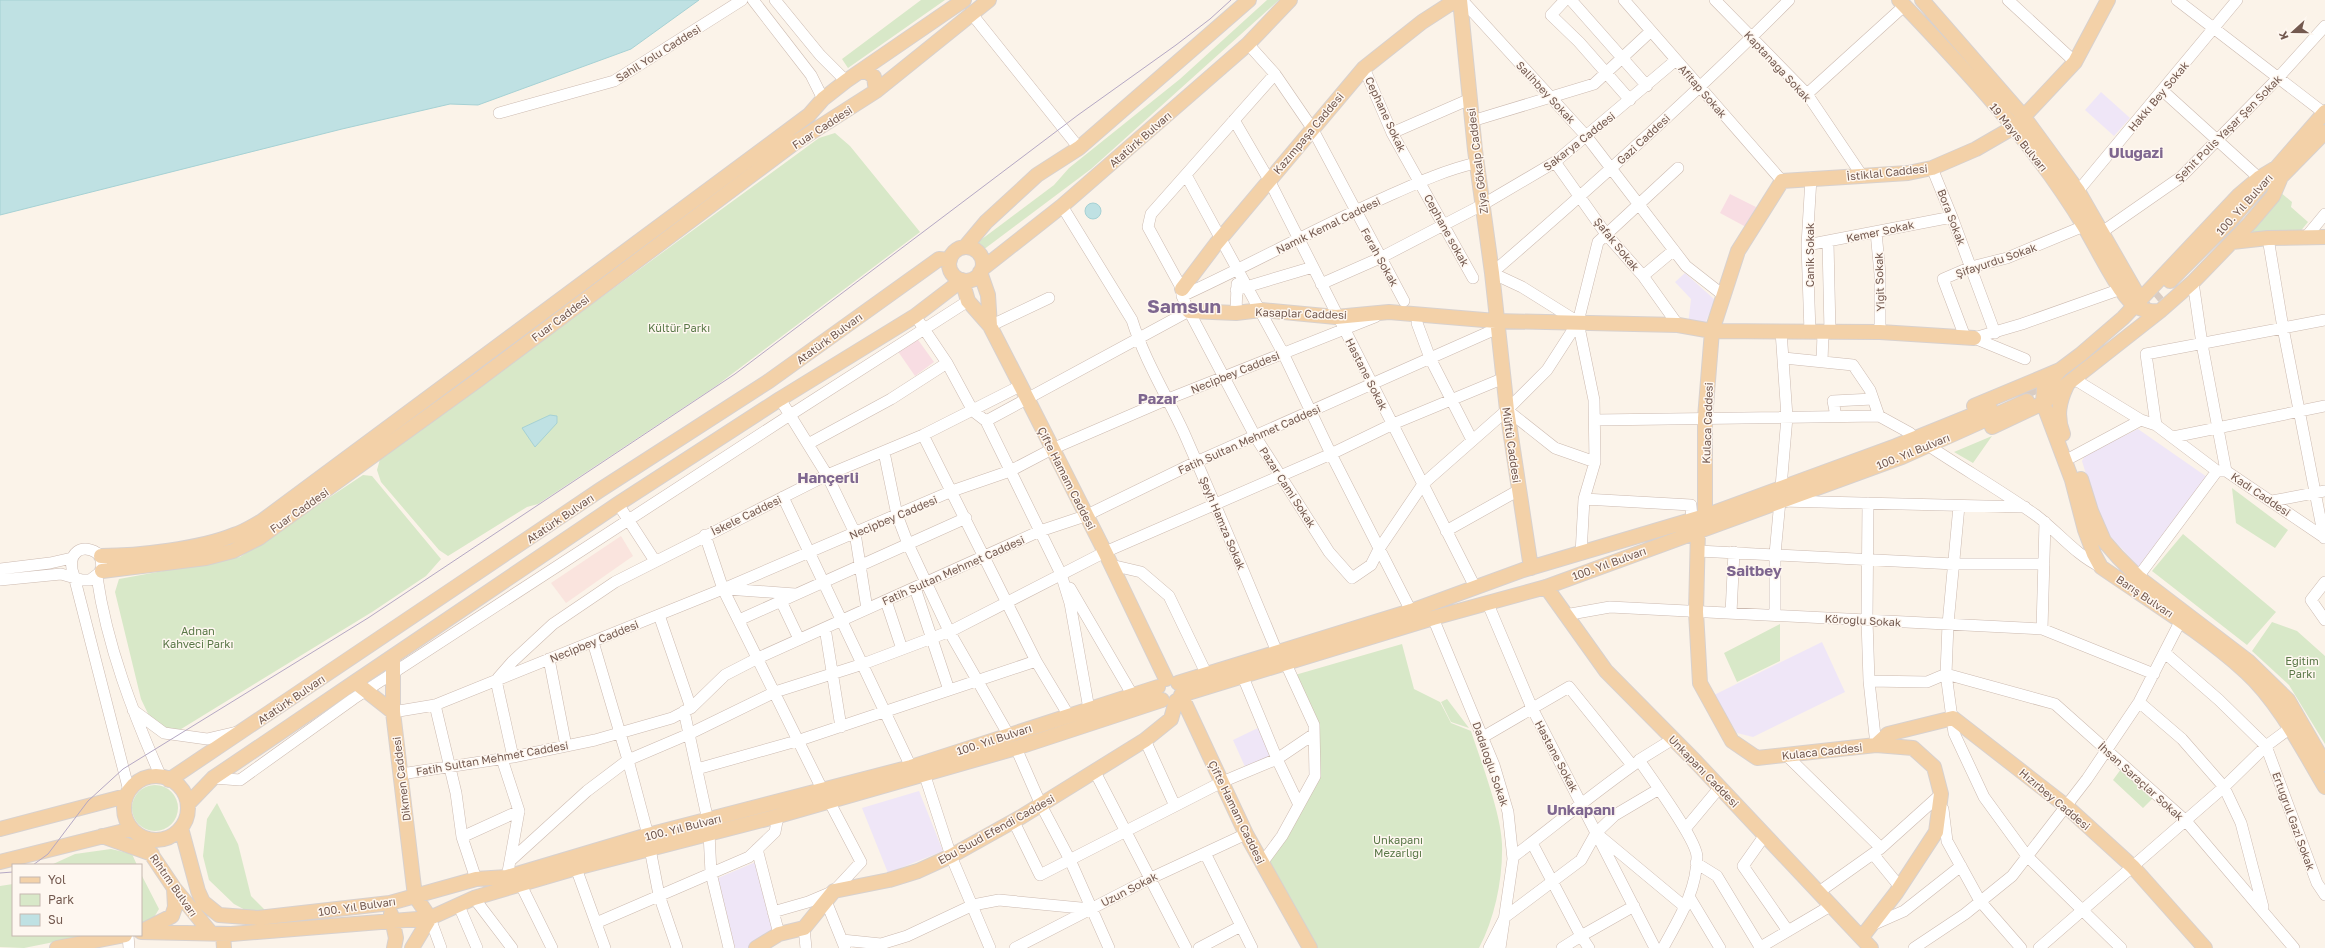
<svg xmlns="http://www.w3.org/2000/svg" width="2325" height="948" font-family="'Golos Text',sans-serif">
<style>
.commercial{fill:#fae4de}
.education{fill:#efe6f7}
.medical{fill:#f8dde3}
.green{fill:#d8e8c8}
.water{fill:#bfe1e3;stroke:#a6d1d4}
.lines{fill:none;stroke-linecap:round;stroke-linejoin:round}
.major-tunnel{stroke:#d9ccc2;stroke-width:14;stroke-dasharray:14 7;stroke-linecap:butt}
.minor-casing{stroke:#ccbab0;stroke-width:12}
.major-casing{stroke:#d8d1ce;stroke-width:16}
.minor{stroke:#fff;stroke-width:11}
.major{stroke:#f3d1a8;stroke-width:14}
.tram{stroke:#b5a8c4;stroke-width:1}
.labels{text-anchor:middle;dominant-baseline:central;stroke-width:3;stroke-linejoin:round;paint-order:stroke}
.street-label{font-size:11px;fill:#73594f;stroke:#fef7f0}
.park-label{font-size:11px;fill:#5a7848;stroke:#fef7f0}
.district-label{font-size:15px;font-weight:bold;fill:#7e668f;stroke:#fef7f0}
.town-label{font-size:19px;font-weight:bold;fill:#7e668f;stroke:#fef7f0}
</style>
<rect width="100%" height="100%" fill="#fbf3e9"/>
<path class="commercial" d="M621,536L633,556L566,603L551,583Z"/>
<path class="education" d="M2101,92L2130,118L2114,136L2085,110Z
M1685,273L1715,300L1704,326L1688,325L1691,299L1675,282Z
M2138,429L2207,477L2140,568L2111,537L2098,513L2082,461L2085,455Z
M1822,642L1845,692L1753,737L1737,733L1714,695Z
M1260,727L1272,756L1246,769L1233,740Z
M919,791L943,851L888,873L862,808Z
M758,861L773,934L750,948H735L718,878Z"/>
<path class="medical" d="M1730,194L1756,207L1746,227L1720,213Z
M916,337L934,362L915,376L897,350Z"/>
<path class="green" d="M921,0H945L848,68L842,59Z
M1267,0H1279L1091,169L975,256L970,248L1054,185L1069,168L1180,79Z
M835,133L850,146L920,232L716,386L538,504L527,507L448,556L439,550L381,482L377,470L380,459L819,138Z
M2280,192L2292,202L2291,207L2308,222L2299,233L2253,232L2252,230Z
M1992,436L1973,463L1954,452Z
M363,475L372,476L441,559L426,576L372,612L173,734L152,722L141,699L115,592L119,579L240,557Z
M2232,488L2288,530L2275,548L2236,523Z
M2183,534L2276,612L2247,645L2152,571Z
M2272,622L2297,631L2325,656V744L2289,685L2252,651Z
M1780,624V661L1737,682L1724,653Z
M1402,644L1414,689L1440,702L1451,723L1471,731C1481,762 1501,813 1502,844C1503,878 1495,918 1479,948H1317L1266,863L1319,777L1317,724L1295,675Z
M1447,699L1469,728L1451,722L1441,702Z
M2121,769L2153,798L2143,808L2113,780Z
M132 808a23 23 0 1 1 46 0a23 23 0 1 1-46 0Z
M217,803L238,844L251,896L266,911L249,912L234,904L209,880L203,856L207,819Z
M111,849L132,854L137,865H51L75,854Z
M141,874L159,909L153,919L141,928Z
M13,884V935H89L24,948L0,947V886Z"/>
<path class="water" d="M0,0H699L631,49L478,105L450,104L342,129L0,215Z
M1085 211a8 8 0 1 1 16 0a8 8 0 1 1-16 0Z
M550,415L557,416V423L535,447L522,428Z"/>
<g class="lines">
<path class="major-tunnel" d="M2138,310L2159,292
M2023,393L2045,382"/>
<g class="minor-casing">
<path id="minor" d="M753,0L811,75L823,99
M775,0L820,55L846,81
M1462,0L1587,137L1686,266L1723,295
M1565,0L1551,15L1579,42L1630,100
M1571,0L1647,86
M1624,0L1782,181
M1715,0L1807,94L1863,177
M2008,0L2075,62
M2177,0L2324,113
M971,13L1079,148
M1248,44L1275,74L1151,214L1148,227L1182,289V296L1189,311L1255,436L1329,552L1352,578L1371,565L1379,549L1423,484L1507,410L1547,370L1578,322L1598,242L1678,168
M1364,68L1392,133L1473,278
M1275,74L1312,128L1404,301
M2163,91L2259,178
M1807,94L1904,6
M499,113L614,81L742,0
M1234,120L1269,180L1475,587
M1472,121L1594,84L1651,31
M1392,133L1470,99
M1555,162L1606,234L1643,276L1678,325
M1932,168L1952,217L1995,333
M1186,175L1283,353L1331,454L1411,611
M2078,191L2237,0
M1062,206L1132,320C1144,359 1167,396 1184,433C1216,506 1247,579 1277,652
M1876,232L1880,274V332
M2102,232L2181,177L2278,78L2325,26
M2306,237L2325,214
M2268,238L2283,328L2324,538
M1828,242L1830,332
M1807,245L1952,217
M1643,276L1674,250
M2193,282L2202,344L2226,471
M1321,284L1380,258L1482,205L1555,162L1676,60
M1236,290L1313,267
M1182,296C1252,264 1318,227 1388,196C1417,183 1445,170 1476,163
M1236,313L1237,284
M1578,322L1522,287L1492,273C1594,185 1694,96 1789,0
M1578,322L1594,400L1595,462L1584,499L1581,554
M920,323L947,363L973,411L986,421L1061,574L1070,603L1089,709
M1417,323L1430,358L1472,440
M990,326L1049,298
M1781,331L1787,417L1781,487
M1810,332L1807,245L1811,178
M1965,337L1943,279L1971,267L2007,258L2084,226
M1974,338L2022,324L2121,289
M1974,338L2025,359
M1784,358L1853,365L1870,390L1879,416
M1822,362L1823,333
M2074,379L2141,420L2156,425L2217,471H2226L2325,538
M780,399L827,475L855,533L867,609
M1507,410L1555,448L1595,462
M1836,416L1833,401L1873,399
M1595,420L1879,416L1910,433
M986,421L1189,311
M2156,425L2146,354L2325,320
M2173,437L2325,406
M808,444L891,399L947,363
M1932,448C1967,471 2003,492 2037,516C2059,533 2076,555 2101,567
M884,452L897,515L908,544L949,631L1008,734
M2072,457L2141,420
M783,497L911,767
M1584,499L1691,505L1692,520
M2272,501L2325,491
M1868,503L1867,620L1869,681L1876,745
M618,504L655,561
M1959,506L1948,624L1946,674L1954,733L1984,797L2027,856L2121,948
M1446,531L1519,490
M705,535L723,589L823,791
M1698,551L1954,564H2044
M1111,565L1141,572L1169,596L1206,673
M0,569L50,563L72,558
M97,577C107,646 133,713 161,777
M2138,577L2217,471
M0,580L61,574L82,580H90L102,571L101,556C82,540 65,554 74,576L129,791
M2325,582L2311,600L2325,620
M915,588L949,690
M1070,588L1133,696
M726,589L795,594
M781,601L799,639
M886,601L902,649
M1488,604L1532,708L1655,948
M1731,613L1734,552
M659,615L691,708
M1565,615L1610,607L2042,629L2154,674
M1775,615V554L1780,501L2025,507
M1433,618L1494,765L1508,812L1513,859L1500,948
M739,620L966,518
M825,628L841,727
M2042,629L2045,522
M593,642L628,760L648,835
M2165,653L2219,700L2266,746L2317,883L2325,895
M549,659L566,746
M1036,661L1069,716
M1946,674L2055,704L2186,821L2294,948
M1243,677L1277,759L1299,805
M498,678L512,662L553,624L615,582L827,475L923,435L1020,386
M496,680L513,757
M1869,681L1927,682L1946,674
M2139,702L2182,739L2224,787L2241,823L2263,907
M435,705L456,793L462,837L476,879
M133,710L164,733L207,739L237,732
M684,711L689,734L775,692L863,664L953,630L1105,552L1331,454L1393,424L1504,378
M393,712L435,705L723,589L952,491L1010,471L1052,449L1168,399L1375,317
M1483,737L1569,687L1632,765
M1145,740L1175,806L1222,782L1277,759L1314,734
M1016,748L1041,805L1070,860L1109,948
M1786,755L1881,848L1819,892
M697,769L800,740L1036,661L923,435
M1095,772L1186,948
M924,773L951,856L990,948
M401,774L513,757L595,740L672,718L691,708L725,675L758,658L1040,531L1085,516L1196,462L1498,328
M213,778L240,780L353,699L790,415L968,301
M1659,789L1615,815L1596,833L1685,907
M1943,809L1947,841L1980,901L2021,948
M1013,820L1040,875L1175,806
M1685,829L1720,787
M709,833L711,873L729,948
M1765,835L1743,866L1788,931
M462,837L519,811L502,759
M1532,843L1581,936L1634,906
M1881,848L1941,794
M650,849L659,895L677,948
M757,849L779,934
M1205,853L1252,948
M1873,854L1900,887
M1513,857C1555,825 1596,791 1639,761
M510,861L519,811
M1262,863L1282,836L1315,776L1314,725L1286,664
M1696,863L1717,876L1760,947
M576,868L605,948
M507,877L510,861L587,791L628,760L689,734L708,821
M521,885L552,948
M474,898L512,948
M1690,898L1720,948
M826,901L845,948
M459,906L477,948
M773,912L808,902L834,891L861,862L829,801
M430,918L441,948
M596,923L749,857L775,832L778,816
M1870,926L1904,911L1961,866
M804,928L806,948
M128,935L129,948
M842,940L881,944L907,936L973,905L999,900L1091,909
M1015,948L1149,879L1246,834
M1199,948L1241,926
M1489,948L1505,917L1581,860L1596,833
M1562,948L1581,936L1589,948
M1663,948C1678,920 1697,891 1697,857C1697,840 1651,778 1639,760L1673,739
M1759,948L1832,905
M1914,948L1965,914L2012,876L2087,779L2139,702L2181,620
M2039,948L2224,787L2266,746L2289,729"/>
</g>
<g class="major-casing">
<path id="major" d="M1460,0L1475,150L1492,273L1507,410L1531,568
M1899,0C1966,70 2034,143 2084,226C2096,246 2118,292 2134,305C2141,310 2153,312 2160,311
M1922,0L2024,117L2078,191L2140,299V303
M860,72H868L874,77L876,91
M2275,183L2325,132
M2232,242L2268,238L2325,237
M965,247L986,222L1037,175L1079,148L1249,0
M949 264a17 17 0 1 1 34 0a17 17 0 1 1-34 0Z
M982,269L1062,206L1248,44L1290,0
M980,272L988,295L990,326
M2170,281L2230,221L2325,112
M1182,289L1216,244L1364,68L1422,22L1456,0
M1189,311L1236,313L1261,310L1336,317L1389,312L1496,321L1678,325L1712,331L1880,332L1974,338
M2060,370L2044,388L2043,403L2072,480L2085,530L2094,554L2101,567C2150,601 2202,632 2246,672C2278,701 2303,750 2325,787
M1974,406L2060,370L2080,355L2123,318L2239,195L2259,178L2274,169
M1992,427L2043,403L2160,311L2193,282L2250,223L2273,196L2281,177
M2063,434C2056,416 2059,402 2067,385
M2081,479L2091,511L2104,541L2118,557L2138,577L2248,661L2288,700L2325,764
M1705,516V418L1712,331L1738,251L1782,181L1908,173L1932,168L1976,149L2014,127L2075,62L2108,0
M1698,530L1696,612L1700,683L1732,741L1757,758L1876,745L1913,748L1934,767L1941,794L1936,832L1896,893L1862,937
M101,556C138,556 200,549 234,535C244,532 253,526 262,521L809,115L823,99L846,81L964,0
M102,571L206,558L233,551L259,538L478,380L793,144L876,91L989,0
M1546,587L1606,671L1696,762L1871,948
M393,657V712
M355,682L393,712L415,896L430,918L412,948
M1178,683L1411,611L1523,570L1705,516L1896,446L1990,408
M1876,745L1888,734L1953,718L2066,806L2133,867L2205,948
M124 808a32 32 0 1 1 64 0a32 32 0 1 1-64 0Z
M169,780L600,490L769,381L939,259L950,260
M188,804L213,778L355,682L618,504L780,399L915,316L962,280L968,301L990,326L1028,400L1105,552L1166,679
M181,828L198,891L203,902L219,915L258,918L390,903L476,879L507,877L648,835L911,767L1158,687
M0,829L126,796
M102,836L152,854
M139,836L174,888L211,933
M0,862L132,829
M391,914L396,938L394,948
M142,931L172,916L175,907L174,888
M141,932L231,934L430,918L474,898L576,868L778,816L1016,748L1162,700
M223,934L224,948
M57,948L125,935
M756,948L779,934L804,928L834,891L889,880L918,871L951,856L1021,817L1145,740L1171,719L1176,701
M1310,948L1246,834L1181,695L1433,618L1546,587L1902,457L2027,401"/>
</g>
<use href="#minor" class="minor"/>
<use href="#major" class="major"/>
<path class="tram" d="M33,865L48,854L88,801L123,769L368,618L735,374L1078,115L1176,45L1210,19L1231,0
M0,873L13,872"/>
</g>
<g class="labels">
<g class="street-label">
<text transform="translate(658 53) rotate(-32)">Sahil Yolu Caddesi</text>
<text transform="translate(1778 66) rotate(47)">Kaptanağa Sokak</text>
<text transform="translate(1703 91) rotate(49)">Afitap Sokak</text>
<text transform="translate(1546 92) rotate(47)">Salihbey Sokak</text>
<text transform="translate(2158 96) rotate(-50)">Hakkı Bey Sokak</text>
<text transform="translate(1386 114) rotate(65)">Cephane Sokak</text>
<text transform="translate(822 127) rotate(-33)">Fuar Caddesi</text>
<text transform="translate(2228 128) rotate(-45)">Şehit Polis Yaşar Şen Sokak</text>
<text transform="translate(1308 133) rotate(-50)">Kazımpaşa Caddesi</text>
<text transform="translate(2019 137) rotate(51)">19 Mayıs Bulvarı</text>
<text transform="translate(1140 139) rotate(-41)">Atatürk Bulvarı</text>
<text transform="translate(1643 139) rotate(-43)">Gazi Caddesi</text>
<text transform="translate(1579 141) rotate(-38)">Sakarya Caddesi</text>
<text transform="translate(1477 161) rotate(-97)">Ziya Gökalp Caddesi</text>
<text transform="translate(1887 172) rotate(-6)">İstiklal Caddesi</text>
<text transform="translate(2244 204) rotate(-48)">100. Yıl Bulvarı</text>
<text transform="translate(1952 217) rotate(69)">Bora Sokak</text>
<text transform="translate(1328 225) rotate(-26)">Namık Kemal Caddesi</text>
<text transform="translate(1447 230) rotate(61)">Cephane sokak</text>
<text transform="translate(1880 231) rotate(-12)">Kemer Sokak</text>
<text transform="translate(1617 244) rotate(51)">Şafak Sokak</text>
<text transform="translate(1809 255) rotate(-90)">Canik Sokak</text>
<text transform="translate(1380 257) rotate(61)">Ferah Sokak</text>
<text transform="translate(1996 260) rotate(-19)">Şifayurdu Sokak</text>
<text transform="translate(1879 282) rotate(-92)">Yiğit Sokak</text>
<text transform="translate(1301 313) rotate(2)">Kasaplar Caddesi</text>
<text transform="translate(560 318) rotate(-37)">Fuar Caddesi</text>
<text transform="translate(829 338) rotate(-36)">Atatürk Bulvarı</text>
<text transform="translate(1235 372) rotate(-22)">Necipbey Caddesi</text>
<text transform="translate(1367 374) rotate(63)">Hastane Sokak</text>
<text transform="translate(1707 423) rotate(-88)">Kulaca Caddesi</text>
<text transform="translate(1249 439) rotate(-24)">Fatih Sultan Mehmet Caddesi</text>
<text transform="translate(1512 445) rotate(82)">Müftü Caddesi</text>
<text transform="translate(1913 451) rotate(-22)">100. Yıl Bulvarı</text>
<text transform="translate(1067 478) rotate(63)">Çifte Hamam Caddesi</text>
<text transform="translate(1288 487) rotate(57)">Pazar Cami Sokak</text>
<text transform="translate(2261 494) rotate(34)">Kadı Caddesi</text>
<text transform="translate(299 510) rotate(-35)">Fuar Caddesi</text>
<text transform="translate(746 515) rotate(-26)">İskele Caddesi</text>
<text transform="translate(893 517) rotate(-23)">Necipbey Caddesi</text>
<text transform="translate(560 518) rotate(-34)">Atatürk Bulvarı</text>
<text transform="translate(1223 523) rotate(67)">Şeyh Hamza Sokak</text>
<text transform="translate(1609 563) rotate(-20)">100. Yıl Bulvarı</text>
<text transform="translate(953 570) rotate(-24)">Fatih Sultan Mehmet Caddesi</text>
<text transform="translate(2145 596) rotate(34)">Barış Bulvarı</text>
<text transform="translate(1863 620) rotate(3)">Köroğlu Sokak</text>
<text transform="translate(594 641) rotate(-22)">Necipbey Caddesi</text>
<text transform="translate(291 699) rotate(-34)">Atatürk Bulvarı</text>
<text transform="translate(994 739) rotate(-18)">100. Yıl Bulvarı</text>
<text transform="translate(1822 751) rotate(-6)">Kulaca Caddesi</text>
<text transform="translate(1557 756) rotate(62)">Hastane Sokak</text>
<text transform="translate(492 758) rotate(-10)">Fatih Sultan Mehmet Caddesi</text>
<text transform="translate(1491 764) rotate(71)">Dadaloğlu Sokak</text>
<text transform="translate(1704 771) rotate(46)">Unkapanı Caddesi</text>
<text transform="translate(401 779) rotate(-97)">Dikmen Caddesi</text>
<text transform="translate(2141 781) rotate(42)">İhsan Saraçlar Sokak</text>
<text transform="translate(2055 799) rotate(40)">Hızırbey Caddesi</text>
<text transform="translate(1237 812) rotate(64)">Çifte Hamam Caddesi</text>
<text transform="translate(2294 821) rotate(70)">Ertuğrul Gazi Sokak</text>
<text transform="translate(683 827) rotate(-14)">100. Yıl Bulvarı</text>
<text transform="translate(996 829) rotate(-29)">Ebu Suud Efendi Caddesi</text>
<text transform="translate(174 885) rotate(55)">Rıhtım Bulvarı</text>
<text transform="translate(1129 889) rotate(-27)">Uzun Sokak</text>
<text transform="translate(357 906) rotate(-8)">100. Yıl Bulvarı</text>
</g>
<g class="park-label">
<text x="679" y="327">Kültür Parkı</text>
<text x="198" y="630">Adnan<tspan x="198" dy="13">Kahveci Parkı</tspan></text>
<text x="2302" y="660">Eğitim<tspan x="2302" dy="13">Parkı</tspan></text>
<text x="1398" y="839">Unkapanı<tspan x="1398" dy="13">Mezarlığı</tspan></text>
</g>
<g class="district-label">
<text x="2136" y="152">Ulugazi</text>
<text x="1158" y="398">Pazar</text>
<text x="828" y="477">Hançerli</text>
<text x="1754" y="570">Saitbey</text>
<text x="1581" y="809">Unkapanı</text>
</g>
<g class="town-label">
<text x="1184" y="305">Samsun</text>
</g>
</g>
<rect x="12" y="864" width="130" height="72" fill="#fef7f0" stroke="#c6b8b0"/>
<rect x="20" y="877" width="20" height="6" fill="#f3d1a8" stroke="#c6b8b0"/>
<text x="48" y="884" font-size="12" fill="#73594f">Yol</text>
<rect x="20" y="894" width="20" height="12" fill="#d8e8c8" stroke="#c6b8b0"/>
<text x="48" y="904" font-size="12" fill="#73594f">Park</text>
<rect x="20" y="914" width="20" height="12" fill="#bfe1e3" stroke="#c6b8b0"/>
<text x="48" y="924" font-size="12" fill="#73594f">Su</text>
<g transform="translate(2293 32) rotate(249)" stroke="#fef7f0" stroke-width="3" paint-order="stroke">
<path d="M0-3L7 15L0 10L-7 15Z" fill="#73594f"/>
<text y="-6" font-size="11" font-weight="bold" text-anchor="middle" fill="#73594f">K</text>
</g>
</svg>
